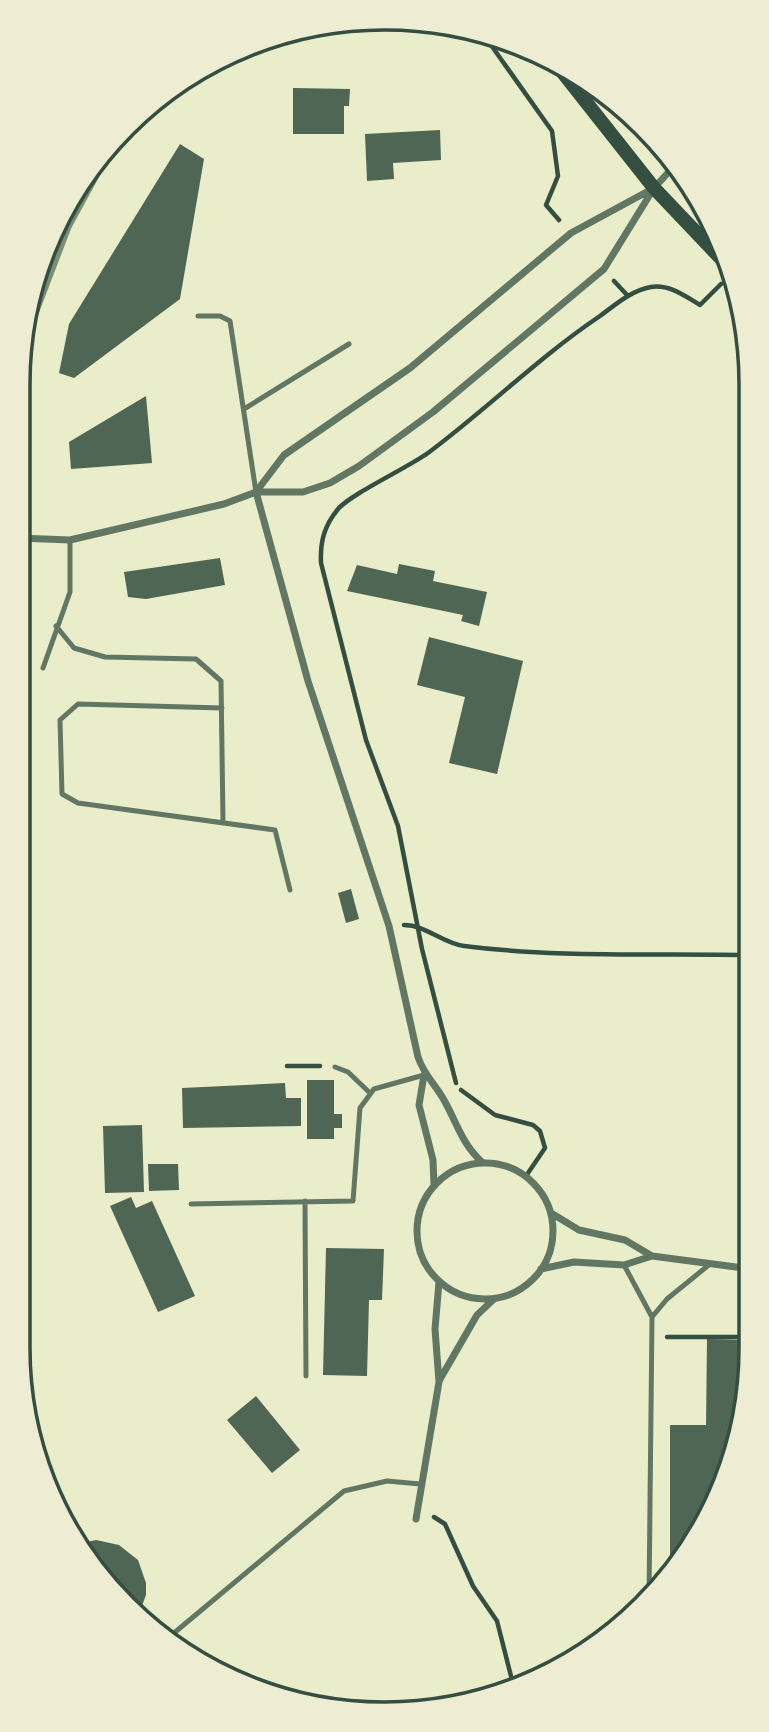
<svg xmlns="http://www.w3.org/2000/svg" width="769" height="1732" font-family="Helvetica,sans-serif">
<style>
.building{fill:#4f6655}
.lines{fill:none;stroke-linecap:round;stroke-linejoin:round}
.path{stroke:#344e41;stroke-width:4.5}
.service{stroke:#617663;stroke-width:5}
.minor{stroke:#617663;stroke-width:7}
.secondary{stroke:#344e41;stroke-width:14}
.rail{stroke:#7c8e77;stroke-width:5}
.rim{fill:none;stroke:#344e41;stroke-width:3.5}
</style>
<rect width="100%" height="100%" fill="#e9edc9"/>
<path class="building" d="M293,88L350,89L349,106H344V134H293Z
M440,130L441,160L393,163L394,179L367,181L365,134Z
M180,144L204,159L180,299L74,378L59,373L69,324Z
M146,396L152,463L71,469L69,442Z
M220,558L225,585L146,599L128,597L124,572Z
M399,564L435,571L433,581L487,592L479,626L461,621L463,615L347,591L357,565L397,574Z
M429,637L523,661L497,774L449,763L465,697L417,685Z
M351,889L359,919L346,923L338,893Z
M307,1080H334V1114H342V1128H334V1139H307Z
M285,1083L286,1098H301V1126L183,1128L182,1088Z
M142,1125L144,1192L105,1193L103,1126Z
M148,1164H178L179,1190L149,1191Z
M131,1197L136,1208L152,1201L195,1296L158,1312L110,1206Z
M326,1248L384,1249L382,1300H369L367,1376L323,1375Z
M707,1339L751,1340V1348L724,1488L670,1574V1425H706Z
M256,1396L300,1450L272,1473L227,1420Z
M96,1540L119,1545L138,1560L146,1583V1595L139,1614L108,1589L82,1543Z"/>
<g class="lines">
<path class="path" d="M486,38L552,131L558,176L546,205L559,220
M614,281L628,296
M404,925C426,925 442,943 464,946C558,958 655,953 750,955
M287,1066H320
M456,1083L422,949L398,826L366,740L321,563C320,542 324,526 338,509C351,494 407,468 428,453C487,409 539,357 600,316C615,305 632,290 651,287C669,284 685,296 700,305L721,284
M461,1090L495,1115L533,1125L540,1131L545,1148L526,1176
M667,1337H751
M434,1517L445,1524L473,1586L497,1621L513,1684"/>
<path class="service" d="M198,316H220L230,321L256,492
M244,409L349,344
M56,626L74,648L105,657L196,659L221,681L223,821
M43,668L70,592V540
M222,708L78,704L60,720L62,794L78,803L275,830L290,890
M335,1067L348,1072L370,1093
M305,1201L306,1376
M191,1204L353,1201L360,1108L374,1089L424,1075
M624,1265L652,1317L649,1599
M652,1317L667,1299L710,1264
M168,1638L344,1491L387,1481L420,1484"/>
<path class="minor" d="M256,492L308,681L389,926L418,1057C424,1075 435,1084 444,1100C457,1123 462,1144 482,1162
M256,492L284,455L410,368L571,233L654,188
M18,538L70,540L224,504L256,492H303L330,483L359,466L433,412L604,269L654,188L677,163
M424,1075L419,1105L433,1160L434,1185
M417 1231a68 68 0 1 1 136 0a68 68 0 1 1-136 0Z
M551,1213L579,1230L625,1240L652,1256L751,1269
M541,1269L574,1262L624,1265L652,1256
M439,1381L477,1315L494,1299
M416,1519L439,1382L435,1329L439,1282"/>
<path class="secondary" d="M556,64L654,188L730,268"/>
<path class="rail" d="M27,337L69,227L123,128"/>
</g>
<path d="M0 0H769V1732H0ZM384 30H385A354 354 0 0 1 739 384V1348A354 354 0 0 1 385 1702H384A354 354 0 0 1 30 1348V384A354 354 0 0 1 384 30Z" fill="#eeecd3" fill-rule="evenodd"/>
<path class="rim" d="M384 30H385A354 354 0 0 1 739 384V1348A354 354 0 0 1 385 1702H384A354 354 0 0 1 30 1348V384A354 354 0 0 1 384 30Z"/>
</svg>
